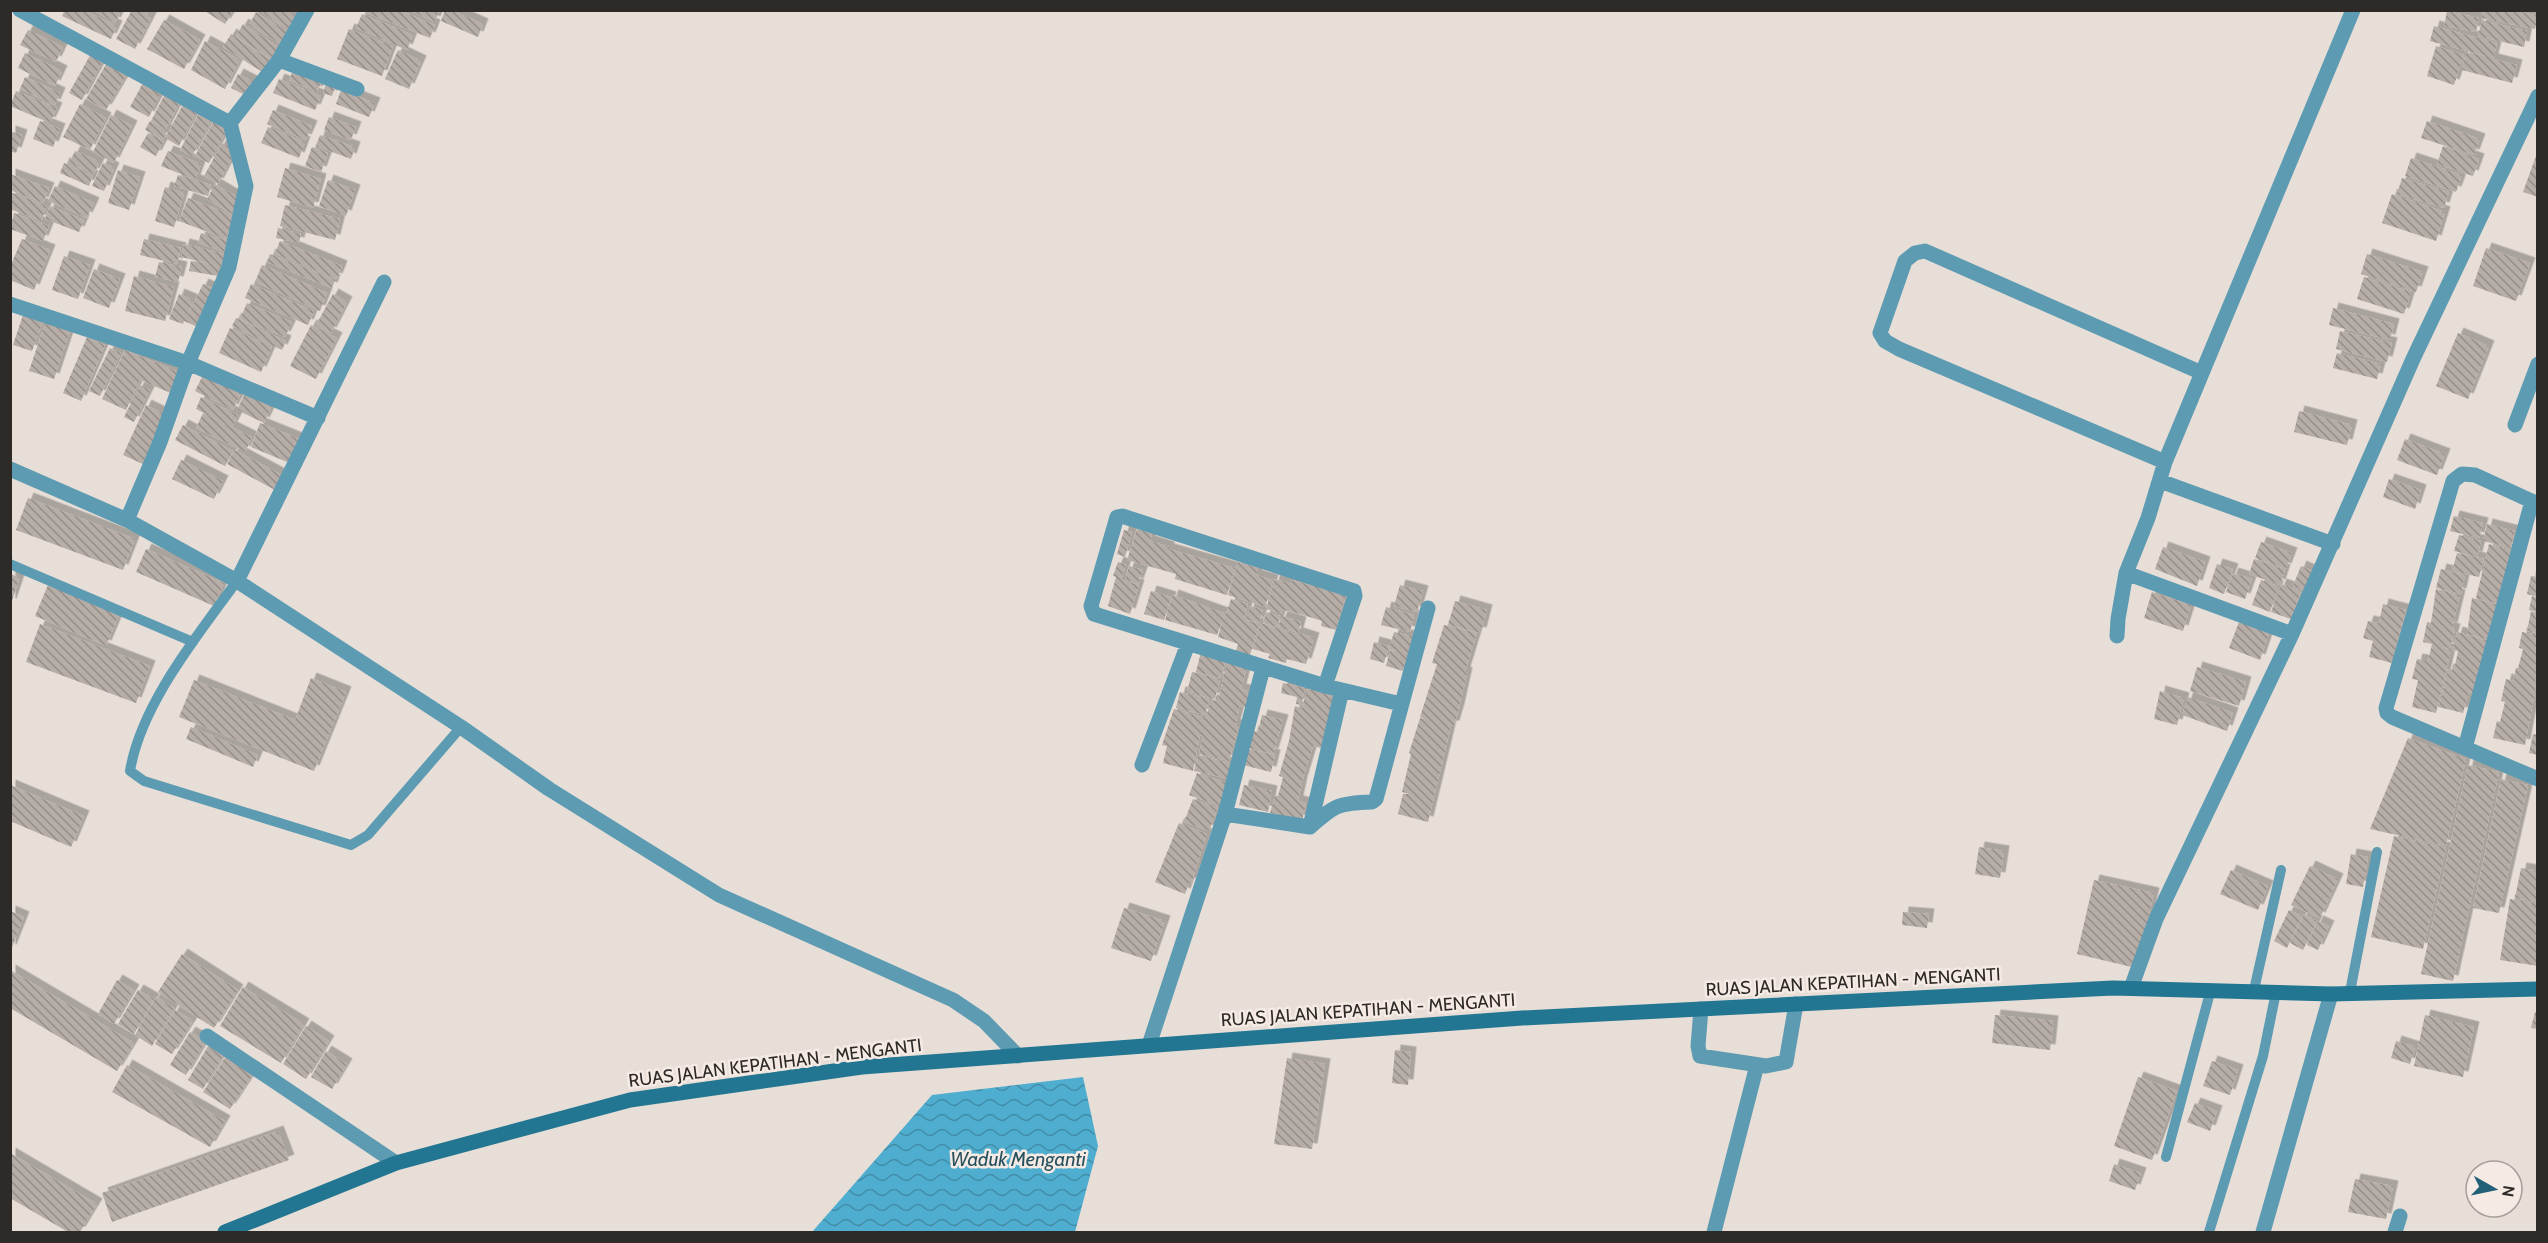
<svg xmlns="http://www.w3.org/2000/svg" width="2548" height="1243" font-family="Cabin,sans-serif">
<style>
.water{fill:url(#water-waves)}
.building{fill:url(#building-back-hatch);filter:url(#shadow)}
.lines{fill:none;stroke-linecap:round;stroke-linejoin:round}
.service{stroke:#5d9bb2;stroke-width:10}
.minor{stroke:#5d9bb2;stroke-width:15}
.secondary{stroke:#237691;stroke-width:15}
.labels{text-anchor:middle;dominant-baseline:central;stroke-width:5;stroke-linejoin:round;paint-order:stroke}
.street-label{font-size:18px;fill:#2e2a28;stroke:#f5ebe4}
.water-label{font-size:20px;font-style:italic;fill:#27505f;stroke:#f5ebe4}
</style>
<defs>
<pattern id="water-waves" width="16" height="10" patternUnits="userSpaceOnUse" patternTransform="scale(1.5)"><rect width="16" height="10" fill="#4fadcf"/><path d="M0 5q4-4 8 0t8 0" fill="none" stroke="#428da8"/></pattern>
<pattern id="building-back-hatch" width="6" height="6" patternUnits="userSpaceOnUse" patternTransform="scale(1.5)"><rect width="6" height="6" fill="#b6ada7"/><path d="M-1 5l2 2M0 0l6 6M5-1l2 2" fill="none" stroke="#948d88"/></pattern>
<filter id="shadow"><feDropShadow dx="5.5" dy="-5.5" stdDeviation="0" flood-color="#0004"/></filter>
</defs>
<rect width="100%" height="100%" fill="#e7ded7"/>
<path class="water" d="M1083,1077L1098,1146L1075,1232H812L932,1095Z"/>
<path class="building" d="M65,10H83L117,26L111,39L62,16Z
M93,10H122L115,23Z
M132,10H141L152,16L135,49L116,39Z
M203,10H234L225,24Z
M259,10H287L301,19L292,33Z
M399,10L435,25L430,38L362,11Z
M409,10H437L439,11L435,22Z
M445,10H451L483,24L478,37L441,21Z
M2483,10H2514L2538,16L2535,29L2481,18Z
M2447,11L2479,18L2476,32L2444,26Z
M256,12L291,34L284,46L249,25Z
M362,14L413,35L407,50L356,28Z
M164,20L200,40L184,69L147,49Z
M2482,20L2527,31L2524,47L2478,36Z
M243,24L282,49L274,61L236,36Z
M2434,26L2497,43L2493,59L2517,65L2512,83L2462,70L2466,52L2490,57L2430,41Z
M349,29L393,46L382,76L337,59Z
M28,30L63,47L56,62L20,45Z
M231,34L272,61L264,73L223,47Z
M205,41L240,60L225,89L191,70Z
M2436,46L2464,55L2454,85L2427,76Z
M93,50L105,57L82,100L69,93Z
M398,50L421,61L409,89L385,79Z
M25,53L62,71L55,86L18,68Z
M109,59L129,71L106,110L86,99Z
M294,68L322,80L317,92L289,80Z
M238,74L254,82L247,96L231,88Z
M25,77L60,93L55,105L20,89Z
M145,79L163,89L149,117L130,107Z
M279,79L321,96L315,110L273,93Z
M327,80L336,84L332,96L323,93Z
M167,90L182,98L166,129L151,121Z
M341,90L375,103L369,117L336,104Z
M16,91L57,108L50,123L10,106Z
M185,101L198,109L179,146L165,138Z
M80,104L106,118L90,150L63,137Z
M201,109L214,116L192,156L180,150Z
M273,110L312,126L306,140L267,124Z
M111,115L132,126L114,163L93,152Z
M216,117L230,125L209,163L195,156Z
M329,117L356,127L351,140L324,130Z
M40,121L60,129L53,147L33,139Z
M150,121L167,130L163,139L145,130Z
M2427,121L2480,139L2474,155L2421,138Z
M268,127L305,142L299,158L261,143Z
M10,131L22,135L16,153L10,151Z
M148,133L164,141L156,156L140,147Z
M320,135L355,147L351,159L316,146Z
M222,143L236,150L218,184L204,176Z
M2443,146L2479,159L2473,176L2437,164Z
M312,147L328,153L321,172L305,166Z
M75,151L100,162L94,174L69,163Z
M168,151L201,164L195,180L211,185L208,196L174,186L178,175L193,179L161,166Z
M2537,153H2538V197L2523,192Z
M2411,158L2462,175L2456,192L2405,176Z
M64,163L93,176L89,186L60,173Z
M103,163L114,168L104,191L92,186Z
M285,168L321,179L313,208L277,197Z
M118,170L140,177L129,210L108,203Z
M10,174L49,188L43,203L10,190Z
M2402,178L2449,192L2444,208L2397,194Z
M328,180L355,190L346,216L319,206Z
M215,184L242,200L234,215L207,199Z
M55,186L94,203L87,218L48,201Z
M165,187L184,193L174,227L155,221Z
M10,192L47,206L41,221L10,209Z
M2392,194L2445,212L2436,241L2382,223Z
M188,198L235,216L226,239L179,221Z
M285,205L340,219L335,240L280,226Z
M50,206L84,220L79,232L45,219Z
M14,213L49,226L43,241L10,229Z
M278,228L301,234L299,243L276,238Z
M201,233L233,242L229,253L198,243Z
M22,239L50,250L34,290L10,280V267Z
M144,239L181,248L177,264L140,255Z
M280,241L342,266L337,279L275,254Z
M184,244L229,255L224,277L189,271L191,261L212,264L181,257Z
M2486,248L2530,263L2516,301L2473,286Z
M270,254L335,280L332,288L267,262Z
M2367,254L2423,272L2416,292L2361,274Z
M64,256L90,265L78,299L52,290Z
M159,262L182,267L178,282L155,277Z
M262,265L327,293L320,311L255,282Z
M94,269L120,279L109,308L83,298Z
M134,276L174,287L165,321L125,311Z
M2364,277L2411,292L2404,314L2357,299Z
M203,284L218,291L200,328L184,321L183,324L169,319L179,294L193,300L187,317Z
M251,284L314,311L308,325L245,298Z
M333,294L347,302L331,333L316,325Z
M247,303L292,322L285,337L240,319Z
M2333,308L2394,324L2390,340L2329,325Z
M24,312L44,319L32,351L13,345Z
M236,318L286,341L282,350L232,326Z
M46,320L71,328L54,379L29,371Z
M311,325L337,338L316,379L290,366Z
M230,328L272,347L261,372L219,353Z
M2340,331L2392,343L2387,362L2336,349Z
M2458,333L2489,346L2468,399L2436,386Z
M87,337L105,345L81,401L63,393Z
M110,348L121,353L100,396L89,391Z
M125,350L181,373L173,394L140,380L126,410L102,399Z
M2337,353L2381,364L2377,379L2333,368Z
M204,373L242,391L233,410L195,391Z
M140,385L150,390L134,422L124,417Z
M246,391L273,404L264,423L237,410Z
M201,397L238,415L232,427L196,409Z
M146,405L168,416L145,465L123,455Z
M2299,411L2352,425L2347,445L2294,432Z
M203,413L252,437L245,452L196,428Z
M260,423L302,440L292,464L251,447Z
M183,425L233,451L225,466L175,440Z
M2405,439L2445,454L2437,475L2397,460Z
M235,450L282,475L275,490L227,464Z
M181,460L223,481L214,499L172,479Z
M2389,479L2421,490L2415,509L2383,497Z
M28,498L135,539L123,570L16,530Z
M2454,516L2483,523L2479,538L2450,531Z
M2487,524L2515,531L2511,548L2483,541Z
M1137,529L1152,534L1150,541L1169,547V549L1235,568L1227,595L1175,579L1176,574L1127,560Z
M1124,530L1132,532L1125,557L1117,554Z
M2459,535L2481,541L2477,557L2454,551Z
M2261,542L2292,553L2286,569L2255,558Z
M2489,544L2512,550L2498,604L2476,598Z
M2163,547L2205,562L2197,586L2155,569Z
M146,549L224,583L214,606L136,572Z
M2457,553L2484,559L2479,577L2452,571Z
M2254,559L2285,570L2280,585L2249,574Z
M1118,562L1126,565L1121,580L1139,585L1130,614L1108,606L1116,577L1113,576Z
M1238,562L1258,568L1256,575L1273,580L1265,607L1228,595Z
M2217,564L2233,569L2224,594L2209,588Z
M1129,566L1143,570L1138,584L1125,579Z
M2301,566L2314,572L2306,591L2293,586Z
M2441,569L2465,575L2461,594L2436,588Z
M2233,573L2252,579L2245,599L2226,592Z
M10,574L20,577L11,604H10Z
M2531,576L2538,577V597L2527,594Z
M1275,579L1291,584L1292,580L1310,585V583L1346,595L1336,630L1321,626L1322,621L1300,614L1282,610L1281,614L1266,609Z
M2261,580L2278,586L2270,612L2252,605Z
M2281,584L2301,591L2291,619L2271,612Z
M48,585L119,615L106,646L35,616Z
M1400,585L1423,591L1417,612L1394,606Z
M2436,589L2460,595L2452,628L2436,625L2455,629L2450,648L2442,647L2451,650L2436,713L2412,707L2418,680L2412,679L2417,659L2428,661L2432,644L2423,642L2427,622L2431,623Z
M1151,591L1171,597L1164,620L1144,614Z
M2152,592L2191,605L2183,631L2144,618Z
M1173,595L1226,614L1231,599L1248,604L1244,619L1259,624L1250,655L1236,651L1238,644L1218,637L1223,619L1217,635L1165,620Z
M2532,596L2538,598V612L2529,610Z
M2472,598L2498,605L2489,640L2467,634Z
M1455,601L1487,610L1481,633L1448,625Z
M2383,604L2406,610L2392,663L2369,657L2373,641L2363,638L2368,621L2379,623Z
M1250,606L1263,610L1259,623L1246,619Z
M1386,607L1414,615L1410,632L1381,625Z
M2531,611L2538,613V633L2527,631Z
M1266,612L1280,616L1277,627L1263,623Z
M1282,616L1301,622L1298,633L1314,638L1306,664L1287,659L1286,663L1268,658L1270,654L1253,649L1261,623L1295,634L1296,632L1278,627Z
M2239,622L2269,633L2260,660L2229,648Z
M40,624L150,666L136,703L26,662Z
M1444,625L1477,633L1465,672L1467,673L1459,709L1454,726H1451L1428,822L1398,814L1403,794H1410L1402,792L1411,754L1409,753L1420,718L1427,720L1420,717L1437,664L1432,663Z
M1394,632L1414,637L1403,671L1386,666L1390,650L1398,651L1389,649Z
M2457,632L2489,641L2476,694L2469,692L2463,713L2439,707L2448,669L2454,670L2458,651L2452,650Z
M2522,632L2538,635V672L2534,685L2536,686L2525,745L2493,738L2497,721L2500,722L2505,702L2501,701L2506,679L2513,681L2516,668H2518L2523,649L2519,648Z
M1374,642L1389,646L1384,663L1370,659Z
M1201,652L1226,658L1221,678L1196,672Z
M1227,662L1247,666L1241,689L1253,692L1249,708L1240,706L1235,725H1239L1229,761L1199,754L1203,736L1200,735L1193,771L1163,763L1167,746L1162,745L1174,709L1206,718L1211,700L1218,701Z
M2197,667L2246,682L2239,706L2190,691Z
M1192,672L1220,679L1215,699L1187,692Z
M311,678L346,692L314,771L179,717L194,680L295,720Z
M1283,683L1305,688L1301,705L1296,704L1297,697L1281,693Z
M1307,689L1334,695L1321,748L1313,746L1302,782L1298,801L1306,803L1302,821L1270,813L1275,795L1278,796L1283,777L1279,776L1289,741L1295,706L1302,708Z
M2160,691L2184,698L2177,725L2154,719Z
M1180,692L1209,699L1205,715L1176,708Z
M2188,697L2233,713L2227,731L2182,715Z
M1262,715L1283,720L1273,754L1249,748L1253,731L1258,732Z
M191,727L258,755L253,767L186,739Z
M2533,734L2538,735V755L2529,753Z
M2408,738L2466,759L2446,846L2370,829Z
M1247,749L1275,755L1271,772L1243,765Z
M1198,755L1233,764L1230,779L1194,771Z
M2468,765L2499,772L2453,981L2421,974Z
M1197,773L1230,784L1222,807L1189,795Z
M2501,779L2528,785L2499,913L2473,908Z
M10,785L84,816L71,847L10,821Z
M1244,785L1272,791L1268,812L1239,805Z
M1193,799L1218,808L1209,831L1184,822Z
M1179,823L1207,834L1191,884L1189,883L1185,894L1155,882Z
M2394,836L2446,848L2423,949L2371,937Z
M1979,847L2004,851L2000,878L1975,874Z
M2351,854L2368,857L2363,887L2346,884Z
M2310,866L2338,879L2320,918L2291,905Z
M2521,868L2538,871V902L2515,898Z
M2231,870L2268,886L2258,910L2220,894Z
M2094,880L2154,893L2136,968L2077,954Z
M2510,899L2538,904V966L2500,960Z
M1124,908L1165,921L1151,961L1111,948Z
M2289,910L2302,916L2287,948L2274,941Z
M10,911L24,917L11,950H10Z
M1903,912L1929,914L1927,928L1902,925Z
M2304,914L2317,921L2303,950L2290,943Z
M2318,921L2329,926L2318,950L2307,945Z
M182,954L238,990L214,1028L158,992Z
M10,970L134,1043L117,1071L10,1008Z
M117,980L134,990L114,1024L98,1014Z
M243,987L304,1024L281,1063L220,1026Z
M138,990L154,999L134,1034L118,1024Z
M156,997L174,1008L152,1046L135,1035Z
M175,1010L193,1021L172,1054L155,1044Z
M2535,1012L2538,1013V1029L2531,1028Z
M1995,1015L2053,1021L2050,1050L1992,1043Z
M2425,1015L2474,1027L2463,1077L2414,1066Z
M306,1026L329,1041L306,1079L283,1064Z
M190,1032L206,1041L186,1075L170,1065Z
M2396,1041L2415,1047L2410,1064L2391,1058Z
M208,1046L223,1056L203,1089L188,1080Z
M1395,1050L1411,1052L1408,1085L1392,1083Z
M326,1051L347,1064L332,1089L311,1077Z
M228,1053L255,1071L230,1109L203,1092Z
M1287,1058L1325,1064L1312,1149L1274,1144Z
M2212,1061L2238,1070L2230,1095L2203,1086Z
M127,1065L225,1121L210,1147L112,1092Z
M2138,1077L2177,1091L2152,1160L2114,1146Z
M2195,1103L2217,1111L2210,1131L2187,1122Z
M278,1131L289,1160L112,1222L102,1193Z
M10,1153L97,1204L80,1232H68L10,1198Z
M2114,1164L2141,1173L2135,1190L2109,1181Z
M2355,1179L2393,1186L2386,1219L2348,1212Z"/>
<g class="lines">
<path class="service" d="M10,564L193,642
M237,581C198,635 141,704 130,771L144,781L351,845L368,835L461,727
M2254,990L2281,870
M2350,992L2377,852
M2166,1157L2211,989
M2209,1232L2263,1056L2276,992"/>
<path class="minor" d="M20,10L230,123
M279,60L357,89
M10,304L188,363L318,418
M2515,425L2538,364
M2165,462L2202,373
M10,469L127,520L237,581L461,727L549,789L719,895L953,1000L984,1021L1018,1056
M2160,481L2333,544
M2538,504L2475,475L2462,474L2453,481L2386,708L2387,713L2392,717L2538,779
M127,520L160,442L188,363L229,267L246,186L230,123L279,60L307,10
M2126,573L2148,518L2165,462L1899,349L1885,341L1880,333L1905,261L1915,253L1925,251L2202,373L2353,10
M237,581L384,282
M2117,636L2118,619L2126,573L2292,634
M1325,686L1355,596L1354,591L1122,516L1117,517L1091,606L1094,614L1325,686L1401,704
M2465,748L2532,501
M1142,765L1188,644
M1225,814L1310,827C1335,805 1338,803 1372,802L1376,799L1428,608
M1310,827L1342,690
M2131,988L2156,919L2292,634L2413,359L2538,96
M1701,1009L1698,1046L1700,1056L1766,1066L1786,1062L1796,1004
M207,1036L396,1163
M1149,1045L1225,814L1263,668
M1714,1232L1757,1065
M2263,1232L2331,994
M2395,1232L2400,1216"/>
<path class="secondary" d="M225,1232L396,1163L630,1100L862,1067L1522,1018L2113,988L2331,994L2538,989"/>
</g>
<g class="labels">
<g class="street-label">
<text transform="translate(1853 982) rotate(-3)">RUAS JALAN KEPATIHAN - MENGANTI</text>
<text transform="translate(1368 1010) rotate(-4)">RUAS JALAN KEPATIHAN - MENGANTI</text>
<text transform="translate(775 1063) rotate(-7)">RUAS JALAN KEPATIHAN - MENGANTI</text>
</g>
<g class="water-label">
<text x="1018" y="1159">Waduk Menganti</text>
</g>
</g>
<rect width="2548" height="1243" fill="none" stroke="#2e2a28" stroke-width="24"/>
<g transform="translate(2494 1189) rotate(99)"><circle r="28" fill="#f5ebe4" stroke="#a59e99" stroke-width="1.5"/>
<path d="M0-4.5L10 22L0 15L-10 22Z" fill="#216076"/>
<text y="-9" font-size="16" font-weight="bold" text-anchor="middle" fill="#2e2a28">N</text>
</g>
</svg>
